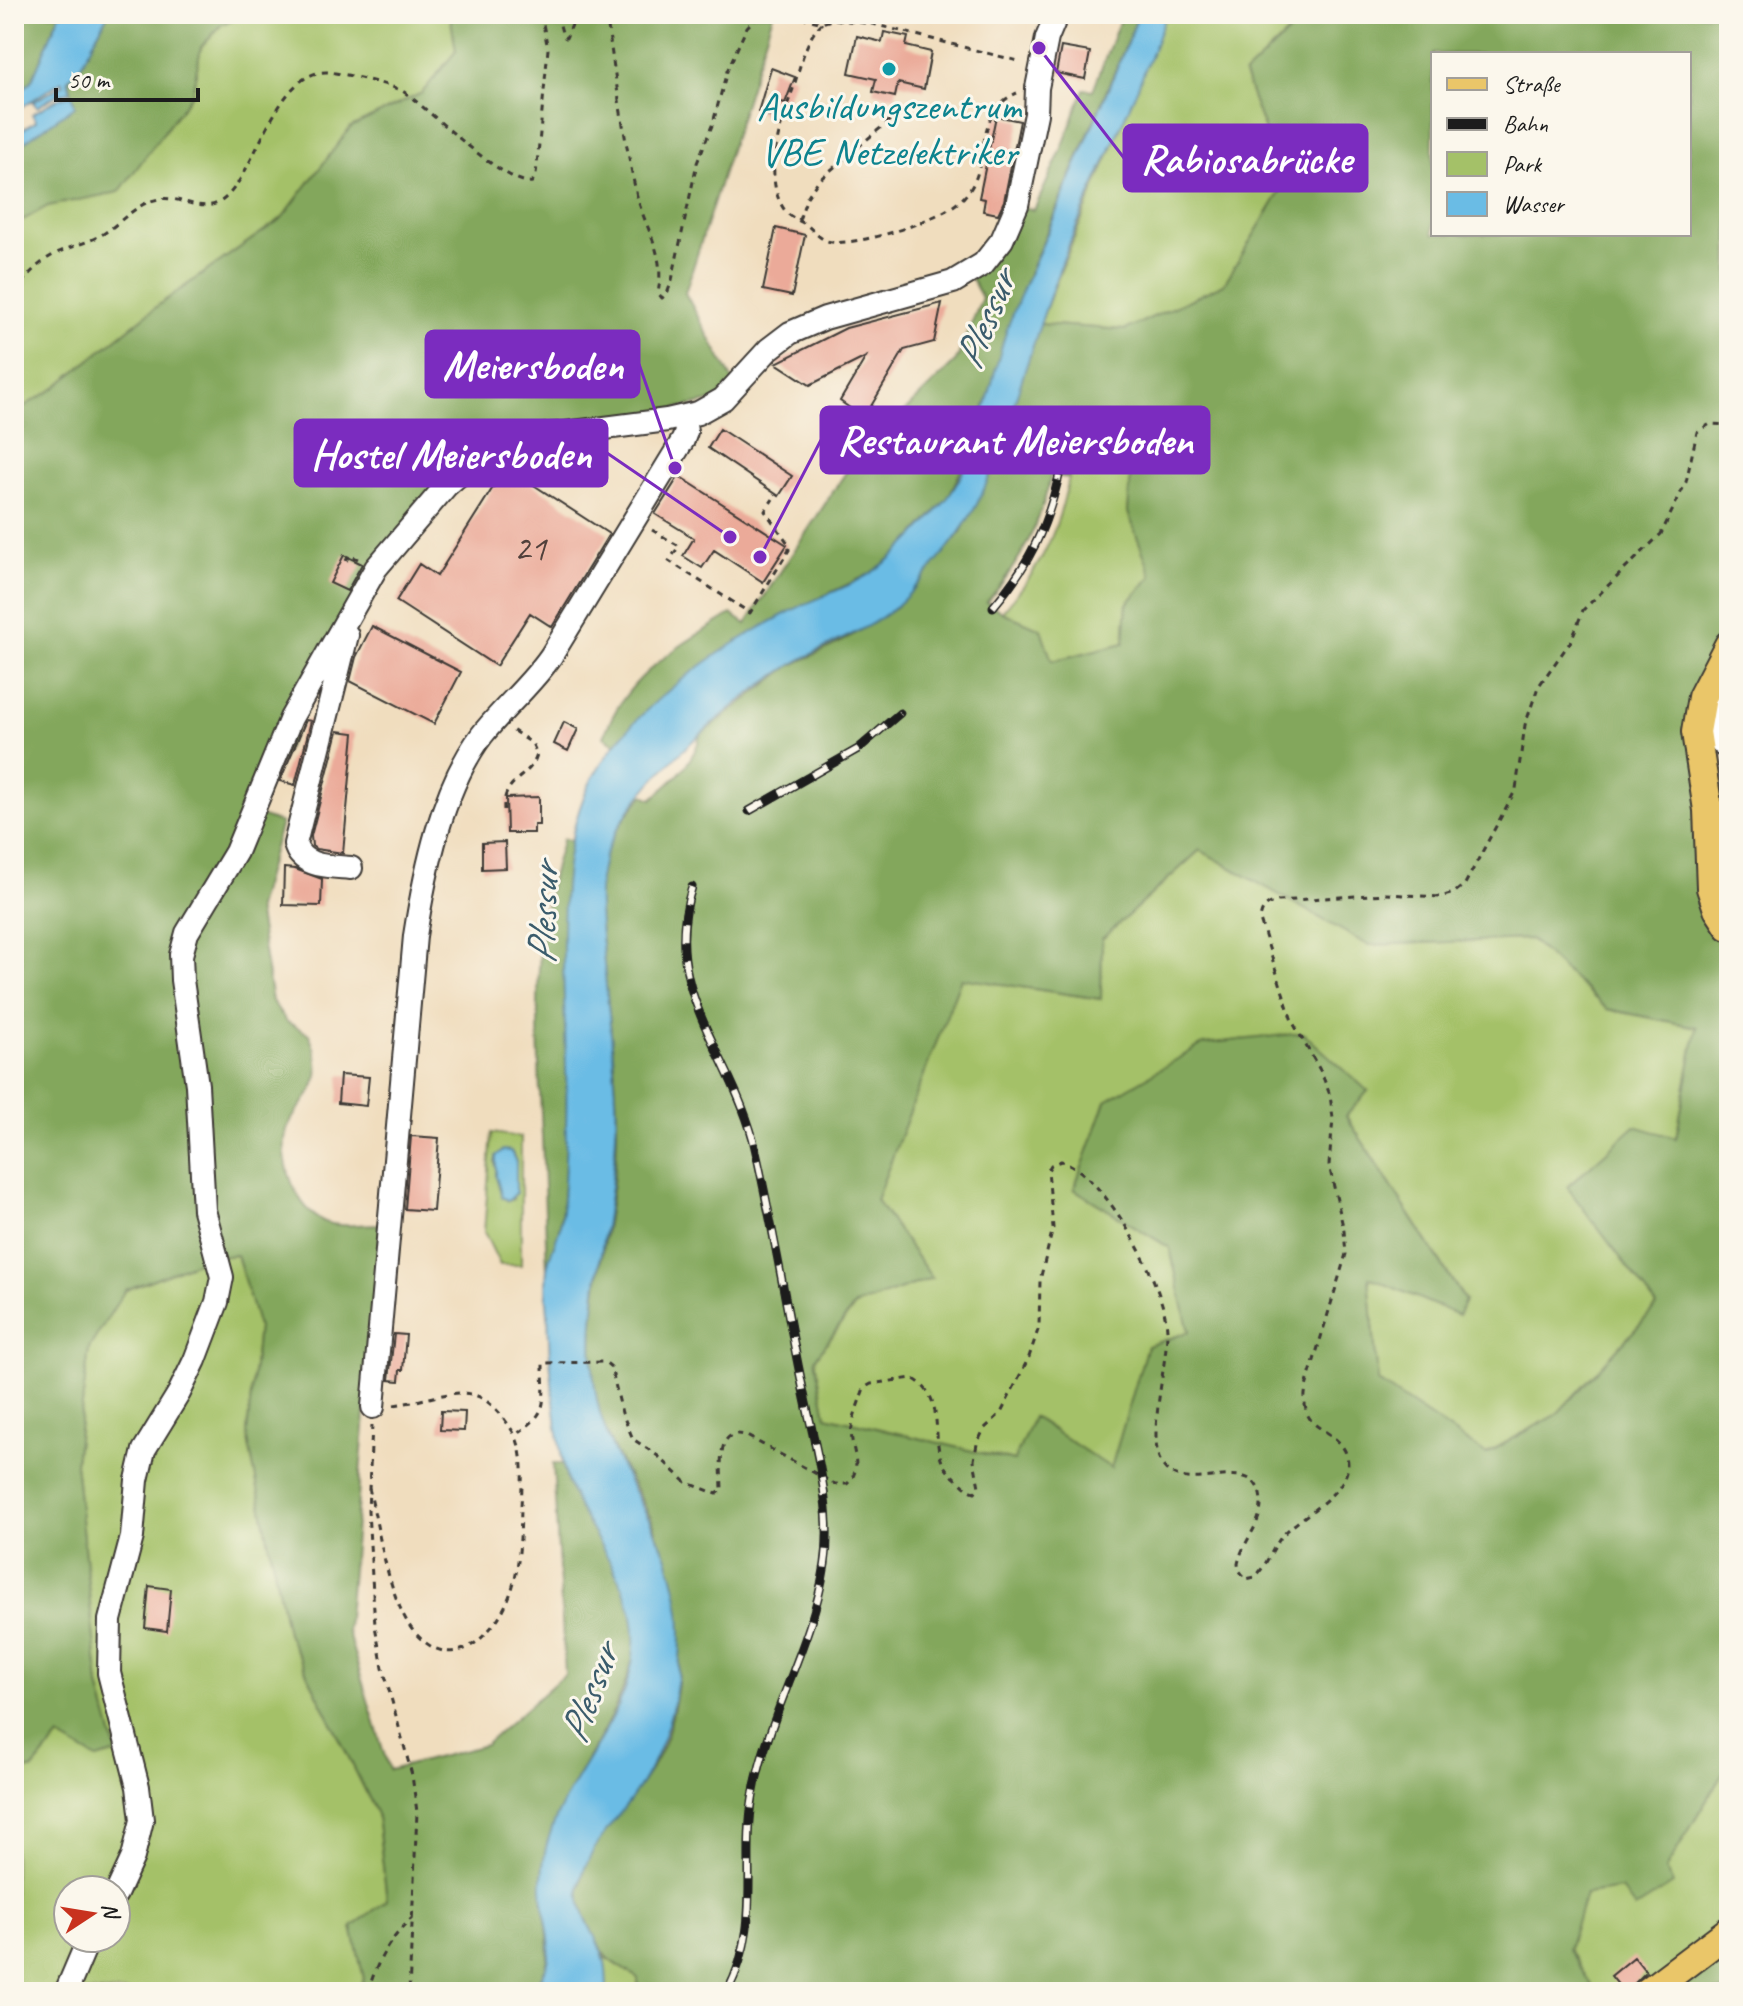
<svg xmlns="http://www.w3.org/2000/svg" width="1743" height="2006" font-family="Caveat,sans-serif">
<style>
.green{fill:#a4c168;stroke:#606e42;stroke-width:2;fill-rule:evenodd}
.forest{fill:#83a75c;stroke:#50623c;stroke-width:2;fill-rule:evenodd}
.water{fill:#6abce5;stroke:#436c80;stroke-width:2}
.building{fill:#ebaa99}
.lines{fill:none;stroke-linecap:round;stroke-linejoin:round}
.minor-casing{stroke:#3c3934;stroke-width:26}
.major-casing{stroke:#3c3934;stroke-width:32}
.path{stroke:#3c3934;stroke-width:3;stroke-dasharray:6 6;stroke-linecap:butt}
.minor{stroke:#fff;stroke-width:22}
.major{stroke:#eac669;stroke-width:28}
.rail-casing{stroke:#1c1c1c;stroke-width:9}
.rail{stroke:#fbf7ec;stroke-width:6;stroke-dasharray:18;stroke-linecap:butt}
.culture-dot{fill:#0f9aa8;stroke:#fbf7ec;stroke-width:3}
.labels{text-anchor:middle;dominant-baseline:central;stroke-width:6;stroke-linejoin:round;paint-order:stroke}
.number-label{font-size:36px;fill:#50403b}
.culture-label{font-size:40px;fill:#0d838f;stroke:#fbf7ec}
.water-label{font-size:42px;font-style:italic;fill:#3b5c6c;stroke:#fbf7ec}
.leader{fill:none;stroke:#7b2cbf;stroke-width:3}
.callout-dot{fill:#7b2cbf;stroke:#fbf7ec;stroke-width:3}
.callout{fill:#7b2cbf;stroke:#7b2cbf;stroke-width:3}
.callout-label{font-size:42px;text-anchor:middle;font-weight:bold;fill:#fff}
</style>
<rect width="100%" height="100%" fill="#fbf7ec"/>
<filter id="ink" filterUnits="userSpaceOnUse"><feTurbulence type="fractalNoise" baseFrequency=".0125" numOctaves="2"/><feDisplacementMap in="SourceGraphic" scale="16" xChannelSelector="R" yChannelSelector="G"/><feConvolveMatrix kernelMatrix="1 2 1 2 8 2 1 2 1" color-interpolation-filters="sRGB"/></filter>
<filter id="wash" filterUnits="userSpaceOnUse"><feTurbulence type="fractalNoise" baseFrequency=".006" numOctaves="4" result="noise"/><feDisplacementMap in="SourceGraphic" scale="32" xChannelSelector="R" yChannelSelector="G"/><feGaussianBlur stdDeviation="1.8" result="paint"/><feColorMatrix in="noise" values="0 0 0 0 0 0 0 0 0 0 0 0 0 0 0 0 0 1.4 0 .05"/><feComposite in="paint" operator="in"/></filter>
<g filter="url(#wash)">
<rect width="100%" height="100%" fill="#f0ddbe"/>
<path class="green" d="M249,14H450L457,51L422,93L351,127L282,218L160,304L52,390L14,412V225L48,206L119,191L192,94L201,47L222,24Z
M1166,14H1308L1244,75L1285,184L1224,284L1125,330L1040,324C1079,219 1127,119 1166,14Z
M1077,438L1132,472L1128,512L1152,576L1127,604L1124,643L1052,661L1002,612C1018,593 1034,574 1045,551C1063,516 1069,476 1077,438Z
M1200,850L1368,945L1530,939L1607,1009L1697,1027L1676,1138L1568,1187L1657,1306L1557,1414L1485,1454L1378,1382L1369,1277L1458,1315L1465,1300L1346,1116L1367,1091L1074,1189L1170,1248L1189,1332L1147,1346L1111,1469L1034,1417L1014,1461L826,1416L815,1359L855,1306L932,1278L876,1200L961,978L1101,999L1102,939Z
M492,1133L521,1137V1265H500L484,1232ZM507,1151L513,1154L516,1162L513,1199L508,1201L499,1188L495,1161Z
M237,1255L258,1327L247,1434L287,1633L377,1814L387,1901L352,1927L364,1979L358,1992H14V1768L32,1770L59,1737L97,1759L116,1753L99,1686L75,1463L89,1348L124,1291L207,1258ZM68,1890H116V1938H68Z
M1729,1763V1931L1648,1992H1596L1568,1949L1585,1894L1621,1889L1665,1870Z
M604,1957L638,1978V1992H607Z"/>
<path class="forest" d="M14,14H60L32,80L14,98Z
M108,14H249L222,24L201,47L192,94L119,192L48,206L14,225V149L75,106L68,79L81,65Z
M450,14H773L685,293L736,386L723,399L506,443L383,559L253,814L281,823L257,908L272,1001L287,1022L309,1034C314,1047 319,1061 317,1076C314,1097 293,1110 287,1130C278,1158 296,1210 325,1222C341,1228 364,1224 381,1224L347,1630L389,1770L485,1745L565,1674L553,1464H563L567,1481C594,1530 635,1584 635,1642C635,1656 630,1670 625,1683C603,1747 549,1805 543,1871C538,1914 566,1958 530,1992H358L364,1979L352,1927L387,1900L377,1814L287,1633L247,1434L258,1327L237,1255L207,1258L125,1290L89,1348L75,1463L99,1686L117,1753L97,1759L59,1737L32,1770L14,1768V412L52,390L160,304L282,218L351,127L422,93L456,51Z
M1122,14H1139L1026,281L970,452L948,498L903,548L886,562L868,575L792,611L716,655L648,711L615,744L604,737C624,676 679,646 731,614L746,624L852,463L956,361L982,298L969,274L1017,205L1034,210L1061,151L1084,89L1093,90Z
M1308,14H1729V645L1703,781L1729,790V1763L1665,1870L1673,1884L1635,1908L1621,1889L1585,1894L1568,1949L1596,1992H638V1978C606,1959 604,1960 589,1925C584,1913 578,1902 580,1888C585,1840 636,1800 657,1758C677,1720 686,1650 676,1609C668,1581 664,1549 653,1523C633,1478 605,1447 596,1396C581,1310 614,1224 617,1137C618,1076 608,1014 603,954C600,926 596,898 601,871C606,841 624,817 644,795L652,799C672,782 695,762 700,735L790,666L843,641L895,608L961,532L992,470L1040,324L1125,330L1224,284L1285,184L1244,75ZM1433,54H1689V234H1433ZM1078,438L1131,472L1128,512L1152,576L1127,604L1124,643L1052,661L1041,629L1002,612L987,602C1021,561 1039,528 1051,475L1068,478ZM1200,850L1368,945L1530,939L1607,1009L1697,1027L1676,1138L1635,1126L1567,1187L1657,1306L1557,1414L1486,1454L1378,1382L1369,1277L1458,1315L1465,1301L1346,1116L1368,1091L1303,1033L1203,1044L1106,1101L1074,1189L1170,1248L1189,1332L1147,1346L1111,1468L1033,1417L1014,1461L826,1416L815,1359L854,1306L932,1278L876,1200L961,978L1101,999L1102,939Z
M563,839L571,840C553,968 578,1097 560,1224C558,1241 550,1255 547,1271C545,1212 543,1153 540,1093C537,1000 533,929 563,839Z
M1729,1931V1992H1648Z"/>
<path class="water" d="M60,14H108L81,65L68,79L71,92L58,94L37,107L33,102L64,84L62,81L14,112V98L32,80Z
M1139,14H1166C1138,96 1098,172 1066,252C1047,301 1031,351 1015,401C1003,436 993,473 976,506C958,539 933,568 908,595C877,629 832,641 793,664C734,701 639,779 610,843C592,881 600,924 604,964C608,1009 614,1054 616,1099C621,1199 578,1304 597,1400C614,1484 680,1536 681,1630C681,1691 667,1749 631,1799C612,1825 586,1851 580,1885C576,1912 597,1934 604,1959C607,1969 607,1981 607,1992H530C557,1965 550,1942 544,1908C540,1890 542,1870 545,1852C560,1780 630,1722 634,1647C639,1574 574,1528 562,1460C554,1412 549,1364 548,1314C547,1300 545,1284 547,1269C549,1254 557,1241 560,1226C565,1194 565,1158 566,1125C569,1039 557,952 567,866C571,836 578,806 592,779C631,708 716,650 787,613C813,599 843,590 868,575C897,557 920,531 942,505C980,460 989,382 1008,326C1021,291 1037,257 1052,222C1081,153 1111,84 1139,14Z
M72,95L75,106L14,149V135L36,121L32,114L59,98Z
M503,1150L511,1151L516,1162V1193L509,1201L502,1197L496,1177V1156Z"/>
<g id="blocks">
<path class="building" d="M884,32L908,37L906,46L931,52L924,89L898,83L895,97L873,92L876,79L849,73L857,36L882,42Z
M1061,47L1090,52L1085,79L1056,73Z
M771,68L795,77L785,103L778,101L772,117L758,112Z
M996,116L1020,121L1004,201L998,214L983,211L985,199L979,198Z
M776,228L805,235L792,296L763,290Z
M942,303L934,342L904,350L864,418L840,401L866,357L810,385L776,363L846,328Z
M720,429L792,476L779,496L708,448Z
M506,467L609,534L552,627L530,613L496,666L396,601L419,564L437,576Z
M679,476L787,545L763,582L714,550L702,568L683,556L694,538L655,514Z
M344,555L362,564L347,591L330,583Z
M372,626L461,672L434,724L350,681L356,657Z
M306,720L311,721L295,785L280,781Z
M564,722L578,729L568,751L554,744Z
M338,731L354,733L343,853L316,849L312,846L311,836Z
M539,797V825H534V833H507L506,798Z
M505,842L506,868L482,869V843Z
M284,868L295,869L322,879L321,906L283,905Z
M340,1075L369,1077L366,1106L338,1103Z
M411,1136L439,1138L433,1211L405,1209Z
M394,1334L406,1335L403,1370H400L399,1381L389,1380Z
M441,1411L465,1412L464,1431L440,1430Z
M149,1586L171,1589L167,1631L145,1628Z
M1634,1957L1646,1972L1633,1985L1631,1992H1624L1611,1976Z"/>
</g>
</g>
<g filter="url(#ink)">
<use href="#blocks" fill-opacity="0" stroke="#3c3934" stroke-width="2"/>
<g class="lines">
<g class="minor-casing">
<path id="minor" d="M347,635L295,844C301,868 331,866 351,868
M1729,680C1719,700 1705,734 1729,749
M373,1407L415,936C425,871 442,788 482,735C504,707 531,685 551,656L683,440L686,432L684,417
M116,1894L133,1857L142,1820L138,1787L109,1673L110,1620L132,1537L137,1480L144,1450L179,1393L195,1360L217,1302L222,1277L204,1210L197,1085L182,980L181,955L187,933L236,852L291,718L376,568L446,486L477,459L491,450L519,439L667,420L698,413L723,399L769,349L790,333L825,318L953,282L983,264L1002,240L1017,205L1036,114L1037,88L1047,38L1057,14
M66,1992L89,1938"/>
</g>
<g class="major-casing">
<path id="major" d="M1729,645L1702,697L1696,732L1708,810L1711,888L1718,909L1729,926
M1648,1992L1729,1931"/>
</g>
<path class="path" d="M557,14L563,36L566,38L577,14
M606,14C615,74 623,133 636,192C645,231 666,251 658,293L662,298L667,294L672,280L697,163L713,123L727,71L747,27L753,21L766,14
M789,14L822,23L834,19L873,24L1022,62
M822,23C805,39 800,68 793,89C781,123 760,181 787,213C793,219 801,221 808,226C814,231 819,238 827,241C846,247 897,232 916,224C931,218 953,209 964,197C994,166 970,113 1017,93
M799,220L807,197L818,181L897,114
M14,293C27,275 42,258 64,250C77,245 91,241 103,234C122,222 136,203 159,199C181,195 203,216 224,199C257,172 276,69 328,72C342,73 393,85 404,92C429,109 505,186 532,182L536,175L548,49L541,14
M652,530L679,546L669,561L750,613L789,550L788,543L765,511L773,499
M346,561L349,555L358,559
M504,810C502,777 531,779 537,754L532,743L512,730
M394,1405C453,1397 476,1371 515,1435C551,1411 543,1404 543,1363L605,1362L611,1367L622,1413L633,1439L658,1456L686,1482L717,1494L722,1490C722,1471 714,1424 747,1436L835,1484H847C866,1466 848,1447 852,1427C854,1414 860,1400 864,1388L871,1384L912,1378C947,1397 930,1436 943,1464C947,1471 953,1477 960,1482C965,1487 968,1490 975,1492L979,1487L974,1460L977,1444L984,1429L1001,1413L1029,1357L1039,1327L1040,1280L1053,1228L1048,1170L1051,1165L1061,1161C1105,1173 1166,1286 1167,1331C1167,1364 1149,1430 1159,1458C1177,1507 1258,1444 1261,1502C1262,1525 1242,1542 1238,1564L1239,1570L1246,1579L1255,1577C1267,1565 1272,1548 1283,1535C1301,1514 1362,1488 1345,1451C1331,1424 1298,1433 1306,1387L1346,1254L1344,1231L1329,1165L1333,1118L1330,1095L1321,1072L1292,1021L1260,920C1261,908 1267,903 1278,901L1386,894L1440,897L1454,893L1465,884L1516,789L1525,725L1538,687L1571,641L1583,610L1661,534L1686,482L1697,432L1710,424L1729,425
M372,1425L368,1511L375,1626L383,1668L412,1775L417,1812L409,1992
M369,1488C379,1530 387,1592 411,1628C422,1642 438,1655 457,1651C469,1649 479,1641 487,1632C520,1597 520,1552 521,1507C522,1483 525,1457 515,1435
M368,1992C377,1961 388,1941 412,1918"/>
<use href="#minor" class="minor"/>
<use href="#major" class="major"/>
<g class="rail-casing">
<path id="rail" d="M993,607C1029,565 1046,529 1059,476
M749,811L858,749L900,713
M692,887C660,988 728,1048 753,1139C772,1220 785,1302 802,1384C813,1441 834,1505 825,1564C813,1644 767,1716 753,1796C741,1866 763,1924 727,1992"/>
</g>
<use href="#rail" class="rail"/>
</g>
</g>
<circle class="culture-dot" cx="889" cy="69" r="8"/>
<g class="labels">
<g class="number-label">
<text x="530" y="548">21</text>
</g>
<g class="culture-label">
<text x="889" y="106">Ausbildungszentrum<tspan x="889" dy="46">VBE Netzelektriker</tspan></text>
</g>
<g class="water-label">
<text transform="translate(985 320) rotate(-68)">Plessur</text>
<text transform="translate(543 914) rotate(-88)">Plessur</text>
<text transform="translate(589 1694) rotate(-70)">Plessur</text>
</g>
</g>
<path class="leader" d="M1039 48L1124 158M675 468L639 364M760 557L821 440M730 537L607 453"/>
<g class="callout-dot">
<circle cx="1039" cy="48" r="8"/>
<circle cx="675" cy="468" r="8"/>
<circle cx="760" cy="557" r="8"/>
<circle cx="730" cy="537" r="8"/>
</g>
<g class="callout">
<rect x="1124" y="125" width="243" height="66" rx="8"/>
<rect x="426" y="331" width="213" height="66" rx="8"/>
<rect x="821" y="407" width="388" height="66" rx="8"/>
<rect x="295" y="420" width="312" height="66" rx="8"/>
</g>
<g class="callout-label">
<text x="1246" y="173">Rabiosabrücke</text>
<text x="533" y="379">Meiersboden</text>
<text x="1015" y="454">Restaurant Meiersboden</text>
<text x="451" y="468">Hostel Meiersboden</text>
</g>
<rect width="1743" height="2006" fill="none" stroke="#fbf7ec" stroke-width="48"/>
<rect x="1431" y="52" width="260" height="184" fill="#fbf7ec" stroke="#a29f99" stroke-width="2"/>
<rect x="1447" y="78" width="40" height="12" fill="#eac669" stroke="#a29f99" stroke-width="2"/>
<text x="1503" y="92" font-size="24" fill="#1c1c1c">Straße</text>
<rect x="1447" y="118" width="40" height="12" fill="#1c1c1c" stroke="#a29f99" stroke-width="2"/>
<text x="1503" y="132" font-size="24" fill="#1c1c1c">Bahn</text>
<rect x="1447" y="152" width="40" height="24" fill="#a4c168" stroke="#a29f99" stroke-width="2"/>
<text x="1503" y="172" font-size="24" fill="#1c1c1c">Park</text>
<rect x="1447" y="192" width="40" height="24" fill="#6abce5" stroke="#a29f99" stroke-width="2"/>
<text x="1503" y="212" font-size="24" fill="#1c1c1c">Wasser</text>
<g transform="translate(92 1914) rotate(78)"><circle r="38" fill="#fbf7ec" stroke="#a29f99" stroke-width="2"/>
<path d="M0-6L14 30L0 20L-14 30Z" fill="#c8321e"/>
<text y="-12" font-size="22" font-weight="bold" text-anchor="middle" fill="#1c1c1c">N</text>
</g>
<path d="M56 88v12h142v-12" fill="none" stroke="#1c1c1c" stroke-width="4"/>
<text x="68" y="88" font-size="24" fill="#1c1c1c" stroke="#fbf7ec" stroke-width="6" paint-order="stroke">50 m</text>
</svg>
